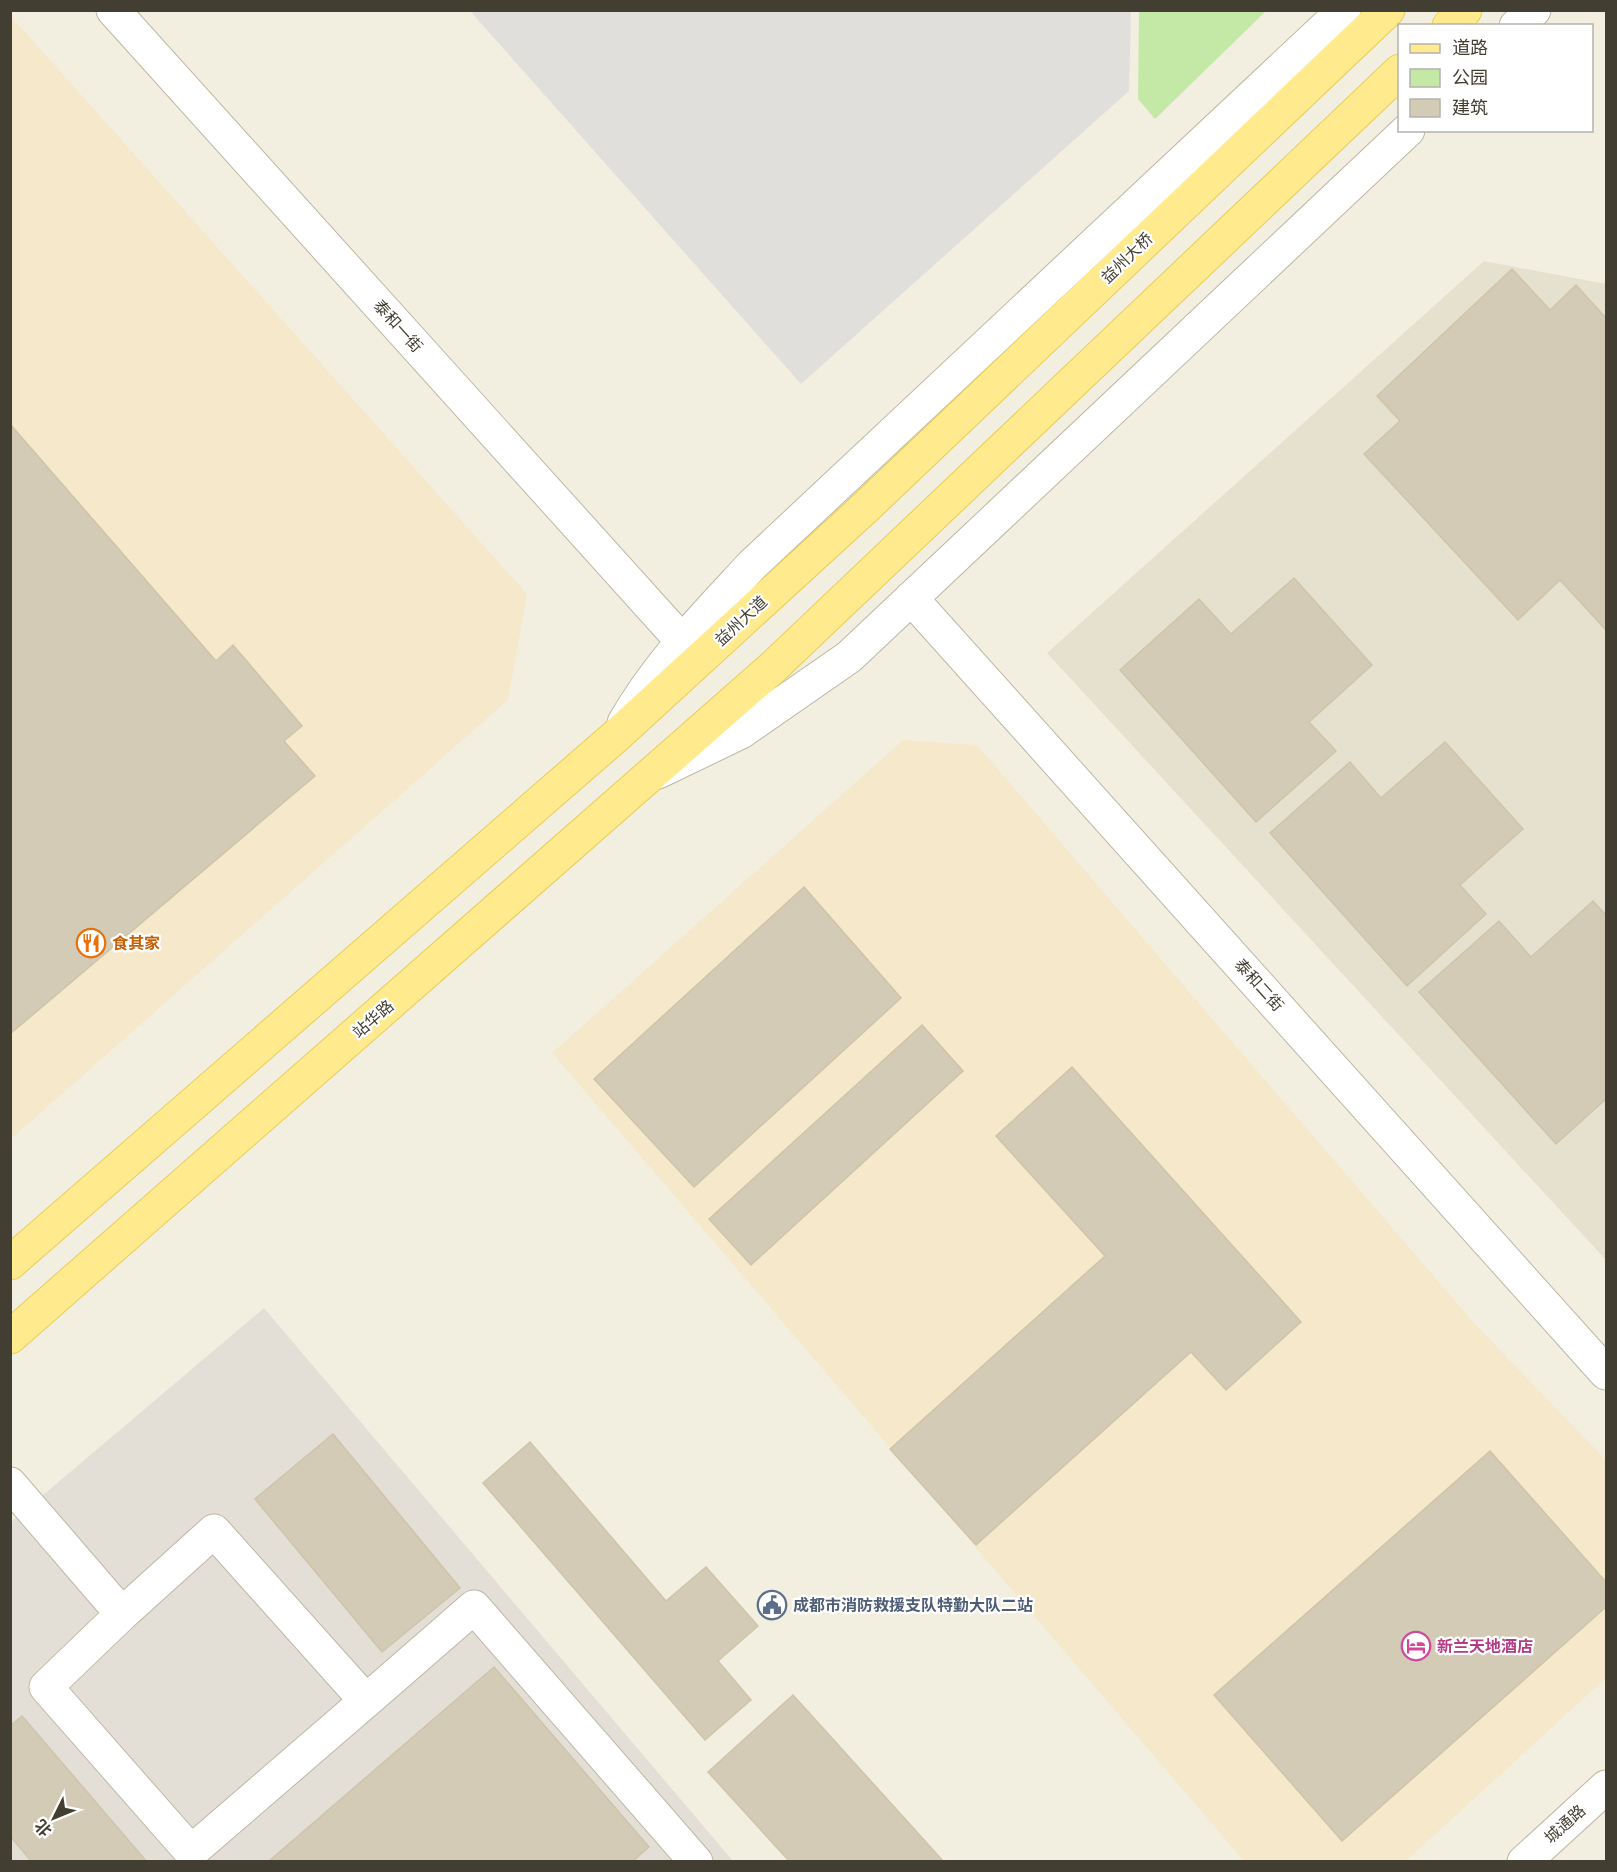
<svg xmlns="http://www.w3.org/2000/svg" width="1617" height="1872" font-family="Helvetica,'Noto Sans SC',sans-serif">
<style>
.residential{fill:#e6e1cf}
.commercial{fill:#f6e8ca}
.industrial{fill:#e3dfd7}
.green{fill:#c4e9a7}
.parking{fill:#e1dfdb}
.building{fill:#d3cbb6;stroke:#cfc4a9;stroke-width:1.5}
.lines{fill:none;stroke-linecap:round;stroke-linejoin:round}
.minor-casing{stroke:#bdb7a4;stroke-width:35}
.tertiary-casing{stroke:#bdb7a4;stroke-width:35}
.primary-casing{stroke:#e8cd59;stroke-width:35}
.minor{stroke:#fff;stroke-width:33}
.tertiary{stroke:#fff;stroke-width:33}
.primary{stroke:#ffeb8d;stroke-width:33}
.labels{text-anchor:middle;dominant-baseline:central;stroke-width:4.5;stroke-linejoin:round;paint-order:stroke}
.street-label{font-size:16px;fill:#433e32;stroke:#fff}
.food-label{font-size:16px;font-weight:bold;fill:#c56008;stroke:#fff;text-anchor:start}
.service-label{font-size:16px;font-weight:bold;fill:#4e5e75;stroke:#fff;text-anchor:start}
.hotel-label{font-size:16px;font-weight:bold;fill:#b23c85;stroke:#fff;text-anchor:start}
</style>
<rect width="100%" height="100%" fill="#f2efe1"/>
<path class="residential" d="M1484,261L1606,284V1260L1047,653Z"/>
<path class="commercial" d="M10,15L527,594L508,700L11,1139Z
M903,740L977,745L1474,1323L1606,1460V1678L1406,1861H1244L552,1053Z"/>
<path class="industrial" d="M264,1308L733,1861H11L10,1523Z"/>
<path class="green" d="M1139,11V10L1266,11L1155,119L1138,99Z"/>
<path class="parking" d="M470,11H1131L1129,91L801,384Z"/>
<path class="building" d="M1512,269L1550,310L1576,285L1606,318V630L1560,580L1518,620L1364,454L1400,421L1377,396Z
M10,424L216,661L233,645L302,726L284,741L315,776L10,1034Z
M1294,578L1372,665L1309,722L1336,751L1256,822L1120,670L1199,599L1231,634Z
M1445,742L1523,829L1460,885L1486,914L1407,986L1270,833L1350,762L1381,798Z
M804,887L901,998L694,1187L594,1079Z
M1593,901L1606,915V1099L1556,1144L1419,992L1499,921L1531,957Z
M922,1025L963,1071L751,1265L709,1219Z
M1072,1067L1301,1322L1226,1390L1191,1352L976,1545L890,1449L1105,1256L996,1136Z
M333,1434L460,1588L382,1652L255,1499Z
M530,1442L666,1601L706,1567L758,1626L718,1661L751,1700L705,1740L483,1483Z
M1490,1451L1606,1582V1607L1342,1841L1214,1695Z
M494,1667L649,1847L632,1862H268Z
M793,1695L944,1862H790L708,1772Z
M22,1716L147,1862H32L10,1836V1726Z"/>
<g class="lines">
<g class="minor-casing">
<path id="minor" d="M10,1484L122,1614L46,1687L191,1852L366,1701
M122,1614L214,1531L366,1701L474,1607L696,1862"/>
</g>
<g class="tertiary-casing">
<path id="tertiary" d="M113,10L682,641
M1516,26L1534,10
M911,598L1606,1373
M624,723C658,663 706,615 752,565L1344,10
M658,772L741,732L849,657L1408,130
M1524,1862L1606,1787"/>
</g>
<g class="primary-casing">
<path id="primary" d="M1449,26L1465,10
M10,1263L616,736L867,506L1388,10
M10,1337L771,669L1400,71"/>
</g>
<use href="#minor" class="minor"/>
<use href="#tertiary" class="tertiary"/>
<use href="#primary" class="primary"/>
</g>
<defs>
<g id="restaurant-ring" transform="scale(1.5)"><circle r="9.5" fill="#fff" stroke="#e8710a" stroke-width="1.5"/><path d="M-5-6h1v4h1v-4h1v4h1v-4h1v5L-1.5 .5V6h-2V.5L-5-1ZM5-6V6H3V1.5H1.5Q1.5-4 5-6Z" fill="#e8710a"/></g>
<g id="civic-ring" transform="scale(1.5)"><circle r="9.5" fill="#fff" stroke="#5c6f8a" stroke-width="1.5"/><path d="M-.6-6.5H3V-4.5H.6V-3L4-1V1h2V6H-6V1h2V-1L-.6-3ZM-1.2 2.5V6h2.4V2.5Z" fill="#5c6f8a"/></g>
<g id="hotel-ring" transform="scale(1.5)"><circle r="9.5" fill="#fff" stroke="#d1479c" stroke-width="1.5"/><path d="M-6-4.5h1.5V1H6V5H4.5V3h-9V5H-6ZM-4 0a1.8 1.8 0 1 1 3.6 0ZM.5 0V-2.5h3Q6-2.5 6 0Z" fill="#d1479c"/></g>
</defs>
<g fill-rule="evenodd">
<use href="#restaurant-ring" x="91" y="943"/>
<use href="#civic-ring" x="772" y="1605"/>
<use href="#hotel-ring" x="1416" y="1646"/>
</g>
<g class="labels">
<g class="street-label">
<text transform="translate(1127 258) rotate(-44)">益州大桥</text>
<text transform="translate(398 326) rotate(48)">泰和一街</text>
<text transform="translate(741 621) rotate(-43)">益州大道</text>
<text transform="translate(1259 985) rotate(48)">泰和二街</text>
<text transform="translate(373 1019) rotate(-41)">站华路</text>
<text transform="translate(1565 1824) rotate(-42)">城通路</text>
</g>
<g class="food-label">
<text x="112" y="943">食其家</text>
</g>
<g class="service-label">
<text x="793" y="1605">成都市消防救援支队特勤大队二站</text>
</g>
<g class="hotel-label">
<text x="1437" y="1646">新兰天地酒店</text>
</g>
</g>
<rect width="1617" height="1872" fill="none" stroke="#433e32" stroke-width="24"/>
<rect x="1398" y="24" width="195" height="108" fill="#ffffff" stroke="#b4b2ad" stroke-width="1.5"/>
<rect x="1410" y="44" width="30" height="9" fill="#ffeb8d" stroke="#b4b2ad" stroke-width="1.5"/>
<text x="1452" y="54" font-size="18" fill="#433e32">道路</text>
<rect x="1410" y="69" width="30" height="18" fill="#c4e9a7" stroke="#b4b2ad" stroke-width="1.5"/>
<text x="1452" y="84" font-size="18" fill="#433e32">公园</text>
<rect x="1410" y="99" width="30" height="18" fill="#d3cbb6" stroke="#b4b2ad" stroke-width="1.5"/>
<text x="1452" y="114" font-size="18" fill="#433e32">建筑</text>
<g transform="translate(54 1818) rotate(227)" stroke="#ffffff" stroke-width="4.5" paint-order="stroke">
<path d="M0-4.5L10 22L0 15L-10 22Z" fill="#433e32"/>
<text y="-9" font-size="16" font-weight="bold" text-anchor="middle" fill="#433e32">北</text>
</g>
</svg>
